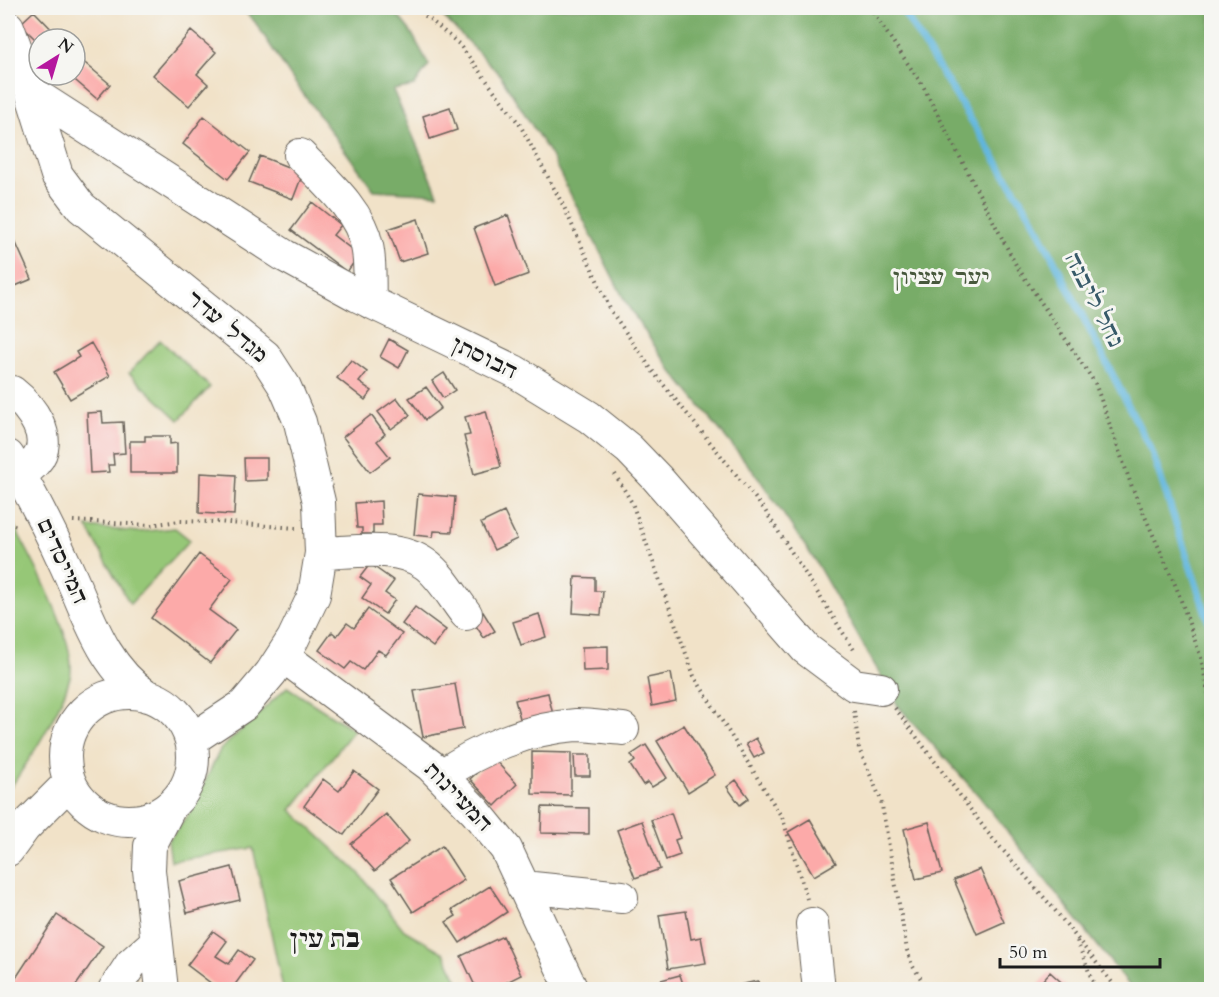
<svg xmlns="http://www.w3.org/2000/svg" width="1219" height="997" font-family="Cardo,'Frank Ruhl Libre',serif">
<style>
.green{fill:#96c777;stroke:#59724a;stroke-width:1.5}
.forest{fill:#78ac68;stroke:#4a6442;stroke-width:1.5}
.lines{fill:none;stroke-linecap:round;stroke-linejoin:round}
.stream{stroke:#60b6dd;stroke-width:7}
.building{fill:#fcaaa9}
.minor-casing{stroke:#676158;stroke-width:34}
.path{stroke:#676158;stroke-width:4;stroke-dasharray:1.5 4.5;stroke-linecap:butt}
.minor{stroke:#fff;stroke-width:32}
.labels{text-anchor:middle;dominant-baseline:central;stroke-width:6;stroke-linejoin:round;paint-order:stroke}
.park-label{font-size:21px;fill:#47583c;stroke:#f6f6f2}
.street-label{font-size:21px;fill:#1c1c1c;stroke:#f6f6f2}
.water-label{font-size:22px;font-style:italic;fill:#375a69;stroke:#f6f6f2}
.quarter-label{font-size:24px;font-weight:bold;fill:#1c1c1c;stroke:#f6f6f2}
</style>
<rect width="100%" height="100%" fill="#f6f6f2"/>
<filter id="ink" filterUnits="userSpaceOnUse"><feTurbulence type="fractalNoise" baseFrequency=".0167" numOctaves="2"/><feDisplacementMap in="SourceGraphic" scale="12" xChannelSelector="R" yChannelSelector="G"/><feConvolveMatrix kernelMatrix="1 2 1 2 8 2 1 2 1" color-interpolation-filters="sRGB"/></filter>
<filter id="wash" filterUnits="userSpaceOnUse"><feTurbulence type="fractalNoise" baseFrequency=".008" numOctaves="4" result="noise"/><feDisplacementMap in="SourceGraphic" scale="24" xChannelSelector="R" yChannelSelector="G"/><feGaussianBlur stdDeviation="1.35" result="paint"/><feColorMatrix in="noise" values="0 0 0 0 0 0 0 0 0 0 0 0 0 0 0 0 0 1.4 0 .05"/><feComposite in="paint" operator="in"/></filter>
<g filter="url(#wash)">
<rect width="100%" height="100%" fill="#f1e2c8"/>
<path class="green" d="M160,340L210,387L179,420L129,373Z
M8,515C26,547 79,642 70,677C60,713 31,757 11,787L8,785Z
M87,527L139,532L175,528L190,540L130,604Z
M287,687L354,730L291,810L358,872L404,930L444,953L462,989H283L253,848L171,861L168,841L191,811L220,750Z"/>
<path class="forest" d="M241,8H392L411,32L429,65L414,86L393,90L438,194L374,190L293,80L255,22Z
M435,8H1211V989H1132L979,796L898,706L814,559L758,477L670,369L626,303L550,154L500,75Z"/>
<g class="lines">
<path class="stream" d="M901,8L1033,219L1152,452L1212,631"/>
</g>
<g id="blocks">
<path class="building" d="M34,11L61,39H39V43L20,24Z
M191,31L216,52L197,74L208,84L189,106L153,75Z
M80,59L110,84L97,99L69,75H75V66Z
M450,107L457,130L430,139L423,116Z
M204,116L250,152L228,179L183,144Z
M260,156L303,173L293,199L249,182Z
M312,202L341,225L333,235L359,255L347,272L291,230Z
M508,215L529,274L495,286L474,228Z
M418,219L428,253L400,262L388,229Z
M15,241L32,279L8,289V244Z
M389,339L408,350L399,368L380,357Z
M91,343L110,376L70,399L54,372L79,357L76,352Z
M351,360L367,372L359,382L372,391L365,400L337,378Z
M444,373L455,390L443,398L432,381Z
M426,387L441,408L425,420L409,398Z
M397,398L410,415L391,429L378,412Z
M486,411L501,467L474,474L464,436L470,435L465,417Z
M102,412L103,423L123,422L125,453L113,454L114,465H108L109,472L90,473L87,413Z
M371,415L385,434L377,441L390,457L370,472L343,437Z
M145,436H170V444L177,443V473H130V441H145Z
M244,458H267V480L245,481Z
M200,473L236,475L234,515L199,513Z
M418,494L455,497L452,532L434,531L433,537L414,535Z
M381,501L382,525H373V534H362V528H357L355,503Z
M504,512L517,539L494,550L481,523Z
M199,554L232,579L209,610L236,630L210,663L151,618Z
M370,564L394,581L385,593L395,600L385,614L362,598L371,585L360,577Z
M575,577L595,578V591H603L601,615L573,613Z
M415,607L446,630L433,647L402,624Z
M368,609L402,634L386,655L378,650L363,670L351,662L345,669L319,650L332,632L337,636L347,623L354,628Z
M483,612L495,631L484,638L472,620Z
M539,614L546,637L521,645L513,622Z
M608,646V670L583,671L582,647Z
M671,673L676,701L652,706L647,678Z
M455,684L463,729L423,737L414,691Z
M548,693L553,715L521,722L515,700Z
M684,725L715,775L688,792L657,741Z
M756,738L764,753L754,758L746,744Z
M646,745L667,778L652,787L648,782L643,785L630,765L635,761L631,755Z
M532,752L571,753V795L532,794Z
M574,755H590V776H575Z
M493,758L517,784L495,806L470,779Z
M354,771L378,789L344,835L304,806L323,779L339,791Z
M736,780L749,798L740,805L727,787Z
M542,807L589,808V834L541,833Z
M671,813L680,838L675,840L680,855L666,860L651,820Z
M386,814L409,841L375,871L351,844Z
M810,819L836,863L814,876L788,832Z
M642,821L660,869L635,878L617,830Z
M929,822L942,873L916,879L904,829Z
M442,846L464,880L413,912L391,878Z
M232,867L240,900L187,913L179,881Z
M980,869L1004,922L977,934L954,880Z
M490,886L507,912L460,943L446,922L456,916L452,910Z
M686,911L691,939L701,937L706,963L668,969L659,915Z
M57,915L103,946L73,990H8Z
M213,931L227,941L216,956L229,964L239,950L253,960L231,990H220L187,965Z
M503,936L521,975L491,990H477L461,956Z
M1050,972L1070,990H1034Z
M680,975L685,990H658L663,987L661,980Z
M758,981L760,990H730V987Z"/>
</g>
</g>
<g filter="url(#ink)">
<use href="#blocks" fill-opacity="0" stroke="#676158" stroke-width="1.5"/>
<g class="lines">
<g class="minor-casing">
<path id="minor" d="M8,27L26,76L57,175L81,207L265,356L285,387L300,422L319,502L321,553L314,595L293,639L271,673L244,705L191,740
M31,92L285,256L358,296L514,371L589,417L629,449L657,478L806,649L854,685L881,689
M300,155C324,180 360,210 367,246C371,263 369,284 370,302
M8,393L12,392C30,406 56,439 35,462C31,467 25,471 20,474
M8,456C30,490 49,529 66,566C88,613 102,666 147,696
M321,553C354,552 397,544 425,564C441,575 454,599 466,614
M283,656L431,766L475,811L506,849L572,990
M65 757a64 64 0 1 1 128 0a64 64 0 1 1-128 0Z
M441,776C479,749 529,728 576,725C591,725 608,728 623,729
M8,850L24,828L70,782
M523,887L622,897
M812,924L819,990
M114,990L131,964L156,942
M162,990L149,870L150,846L170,807"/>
</g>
<path class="path" d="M416,8L459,44L520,125L564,207L611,311L654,373L764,509L856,653
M870,8L923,86L1016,265L1095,383L1132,487L1177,589L1201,658L1212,711
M615,474L632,503L694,676L783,819L807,899
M73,521L150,525L180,521L216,522L296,528
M8,524L19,526
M895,708L988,833L1054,909L1118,990
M854,711L859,749L881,800L907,950L912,965L927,988
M1077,941L1096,990"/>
<use href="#minor" class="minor"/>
</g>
</g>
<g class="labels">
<g class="park-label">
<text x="941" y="277">יער עציון</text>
</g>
<g class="street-label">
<text transform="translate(227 327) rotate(40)">מגדל עדר</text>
<text transform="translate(484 358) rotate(26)">הבוסתן</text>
<text transform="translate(62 561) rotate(65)">המייסדים</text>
<text transform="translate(458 797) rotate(46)">המעיינות</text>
</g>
<g class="water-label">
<text transform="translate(1094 300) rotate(63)">נחל ליבנה</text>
</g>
<g class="quarter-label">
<text x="325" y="939">בת עין</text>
</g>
</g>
<rect width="1219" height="997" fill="none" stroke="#f6f6f2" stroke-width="30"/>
<g transform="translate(57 57) rotate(37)"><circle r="28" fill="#f6f6f2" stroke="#9f9f9c" stroke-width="1.5"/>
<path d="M0-4.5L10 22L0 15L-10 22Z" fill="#b5179e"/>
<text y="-9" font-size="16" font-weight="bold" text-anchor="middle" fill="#1c1c1c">N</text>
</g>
<path d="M1000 958v9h160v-9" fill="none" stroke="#1c1c1c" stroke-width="3"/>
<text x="1009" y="958" font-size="18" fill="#1c1c1c" stroke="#f6f6f2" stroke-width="4.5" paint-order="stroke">50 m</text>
</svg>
